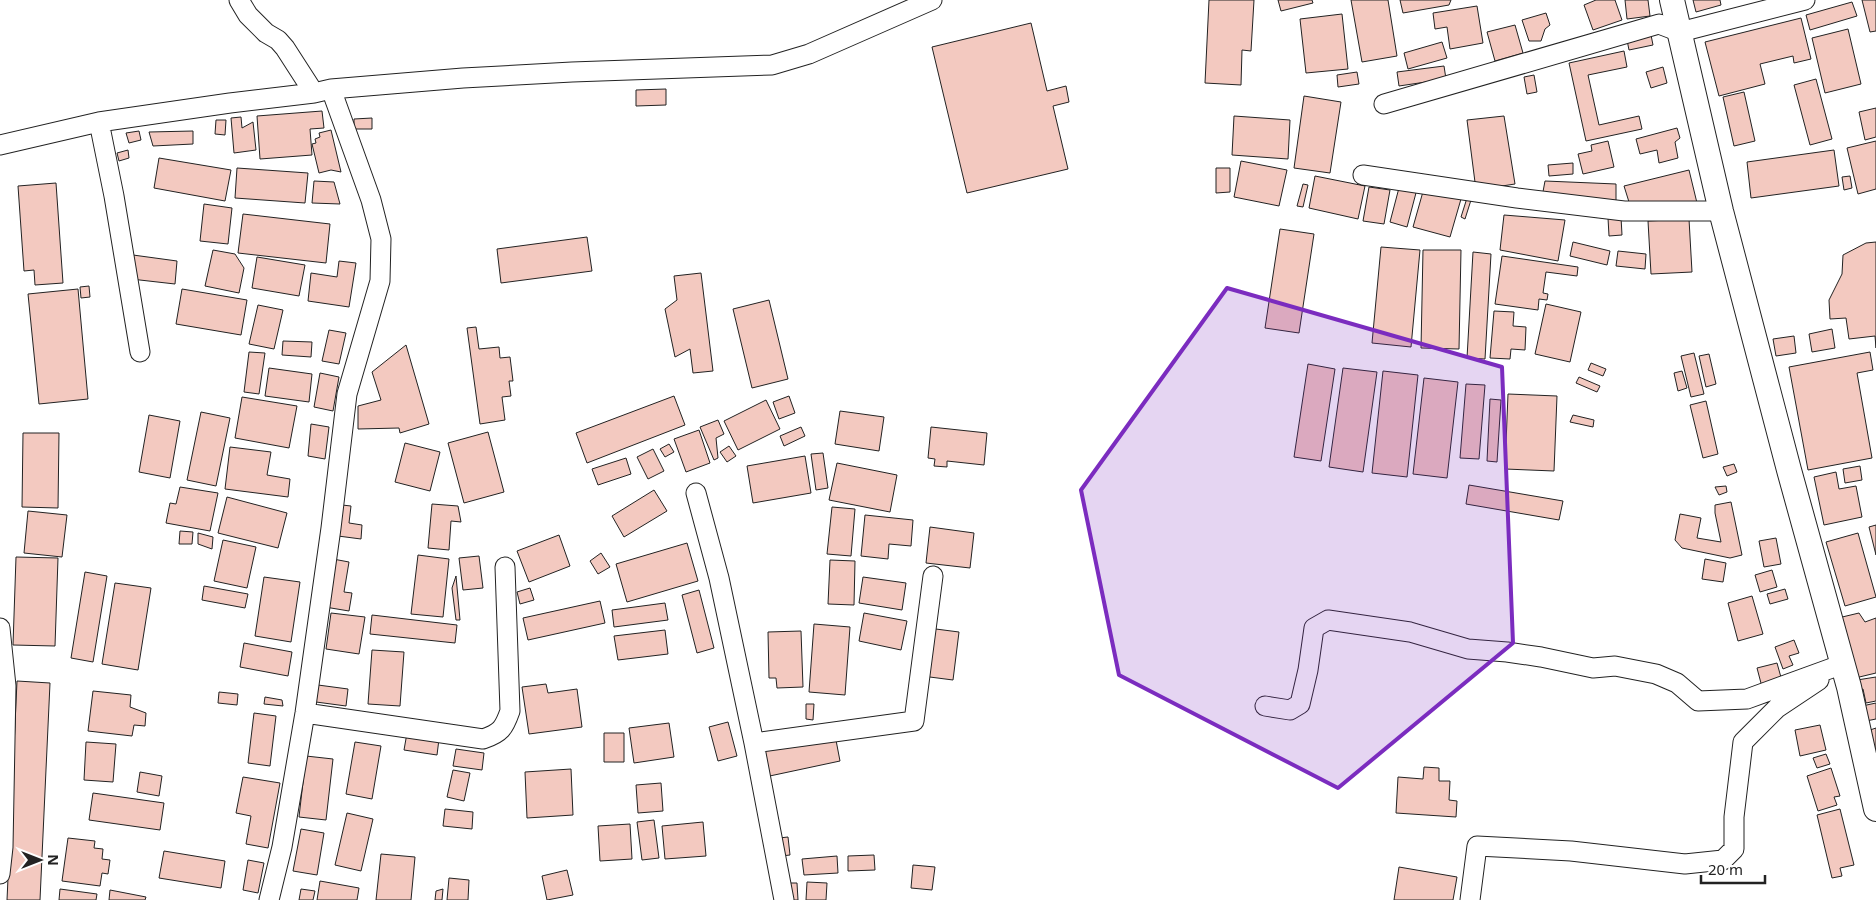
<svg xmlns="http://www.w3.org/2000/svg" width="1876" height="900" font-family="'Noto Sans',sans-serif">
<style>
.building{fill:#f3c9c0;stroke:#222}
.lines{fill:none;stroke-linecap:round;stroke-linejoin:round}
.minor-casing{stroke:#222;stroke-width:21}
.tertiary-casing{stroke:#222;stroke-width:26}
.minor{stroke:#fff;stroke-width:19}
.tertiary{stroke:#fff;stroke-width:24}
.marked{fill:#7b2cbf;fill-opacity:0.2;stroke:#7b2cbf;stroke-width:4;stroke-linejoin:round}
</style>
<rect width="100%" height="100%" fill="#fff"/>
<path class="building" d="M1209,0H1254L1251,51L1242,50L1241,85L1205,83Z
M1278,0H1312L1313,3L1281,11Z
M1351,0H1388L1397,56L1362,62Z
M1400,0H1451L1449,5L1403,13Z
M1596,0H1615L1622,20L1593,30L1584,5Z
M1625,0H1648L1650,16L1627,19Z
M1693,0H1720L1721,5L1696,12Z
M1862,0H1876V31L1870,32Z
M1852,2L1857,16L1810,30L1806,15Z
M1477,6L1483,43L1450,49L1447,27L1435,29L1433,13Z
M1546,13L1550,25L1545,29L1541,41H1529L1522,20Z
M1342,14L1348,69L1306,73L1300,19Z
M1801,18L1811,59L1794,63L1793,56L1760,64L1765,84L1719,96L1705,42Z
M1031,23L1047,91L1066,86L1069,102L1053,106L1068,169L967,193L932,47Z
M1515,25L1523,53L1495,61L1487,32Z
M1848,29L1861,84L1825,93L1812,38Z
M1651,35L1653,45L1629,50L1627,40Z
M1442,42L1447,58L1408,69L1404,53Z
M1624,51L1627,67L1588,75L1599,125L1639,116L1642,129L1586,141L1569,63Z
M1444,66L1446,79L1399,86L1397,72Z
M1663,67L1667,83L1651,88L1646,72Z
M1357,72L1359,84L1338,87L1337,75Z
M1534,75L1537,92L1527,94L1524,77Z
M1816,79L1832,139L1810,145L1794,85Z
M666,89V105L636,106V90Z
M1744,92L1755,141L1734,146L1723,97Z
M1304,96L1341,102L1330,173L1294,168Z
M1876,108V137L1865,140L1859,112Z
M322,111L324,128L310,129L312,155L260,159L257,116Z
M1234,116L1290,120L1288,159L1232,155Z
M1504,116L1515,184L1476,190L1467,120Z
M241,117L242,128L253,122L256,150L234,153L231,118Z
M372,118V129H354V119Z
M216,120H226L225,135L215,134Z
M1677,128L1680,138L1675,142L1678,158L1659,163L1657,150L1640,154L1636,139Z
M331,130L341,172L331,170L319,173L312,144L316,143L315,139L320,137L319,133Z
M139,131L141,140L129,143L126,133Z
M193,131V144L153,146L149,132Z
M1608,141L1614,167L1583,174L1578,154L1592,151L1591,145Z
M1876,141V189L1858,194L1847,148Z
M128,150L129,158L119,161L117,153Z
M1834,150L1839,186L1751,198L1747,162Z
M159,158L231,170L225,201L154,188Z
M1241,161L1287,170L1279,206L1234,197Z
M1573,163V174L1549,176L1548,165Z
M237,168L308,173L305,203L235,198Z
M1216,168H1230V192L1216,193Z
M1689,170L1697,203L1629,202L1624,186Z
M1315,176L1365,186L1358,219L1309,208Z
M1850,176L1852,188L1844,190L1842,177Z
M314,181L334,182L340,204L312,203Z
M1545,181L1616,184V204L1542,197Z
M56,183L63,283L35,285L34,270L24,271L18,186Z
M1303,184L1308,185L1303,207L1297,206Z
M1400,184L1417,189L1407,227L1390,222Z
M1369,187L1390,190L1384,224L1363,221Z
M1424,188L1461,199L1450,237L1413,227Z
M1467,198L1471,200L1465,219L1461,217Z
M204,204L232,208L228,244L200,241Z
M243,214L330,224L326,263L238,253Z
M1504,215L1565,220L1558,261L1500,250Z
M1621,217L1622,235L1609,236L1608,218Z
M1689,219L1692,272L1651,274L1648,221Z
M1280,229L1314,234L1299,333L1265,328Z
M587,237L592,271L501,283L497,249Z
M1573,242L1610,251L1607,265L1570,256Z
M1876,242V348L1875,336L1849,339L1846,318L1830,319L1829,300L1842,274L1843,255L1866,243Z
M1381,247L1420,250L1411,347L1372,343Z
M213,250L235,254L244,268L239,293L205,286Z
M1423,250H1461L1459,349L1421,348Z
M1618,251L1646,254L1645,269L1616,266Z
M1473,252L1491,254L1485,359L1467,358Z
M133,255L177,261L175,284L131,279Z
M1502,256L1578,267L1577,276L1546,272L1543,293L1548,294L1547,300L1539,299L1538,310L1495,304Z
M257,257L305,265L299,296L252,288Z
M339,261L356,263L349,307L308,301L311,273L337,277Z
M701,273L713,371L693,373L690,349L675,357L665,309L677,300L674,276Z
M89,286L90,297L81,298L80,287Z
M78,289L88,399L39,404L28,294Z
M182,289L247,300L241,335L176,324Z
M769,300L788,379L752,388L733,309Z
M1546,304L1581,312L1570,362L1535,354Z
M258,305L283,310L274,349L249,344Z
M1494,311L1514,312L1513,326L1526,327L1525,350L1511,349L1510,359L1490,358Z
M476,327L479,349L499,347L500,358L510,357L513,381H509L511,396L502,397L505,420L480,424L467,328Z
M1832,329L1835,348L1812,352L1809,334Z
M329,330L346,333L339,364L322,361Z
M1794,336L1796,353L1776,356L1773,339Z
M283,341L312,342L311,357L282,355Z
M406,345L429,424L400,433L399,428L358,429V406L381,400L372,372Z
M249,352L265,353L259,394L244,392Z
M1870,352L1873,370L1857,373L1872,458L1808,470L1789,367Z
M1694,353L1704,394L1691,397L1681,356Z
M1709,354L1716,384L1706,387L1699,356Z
M1591,363L1606,369L1603,376L1588,370Z
M1308,364L1335,369L1321,461L1294,457Z
M269,368L312,374L309,402L265,396Z
M1343,368L1377,372L1363,472L1329,467Z
M1383,371L1418,375L1407,477L1372,473Z
M1682,371L1687,388L1678,391L1674,373Z
M320,373L339,377L333,411L314,407Z
M1579,377L1600,386L1597,392L1576,383Z
M1424,378L1458,382L1447,478L1413,474Z
M1466,384L1485,385L1479,459L1460,458Z
M1508,394L1557,396L1554,471L1505,469Z
M674,396L685,425L587,463L576,433Z
M789,396L795,413L779,419L773,402Z
M242,397L297,406L289,448L235,438Z
M1490,399L1501,400L1497,462L1487,461Z
M766,400L780,429L738,450L724,421Z
M1706,401L1718,454L1703,458L1690,405Z
M840,411L884,417L879,451L835,444Z
M201,412L230,418L216,486L187,480Z
M149,415L180,421L170,478L139,472Z
M1573,415L1594,420L1593,427L1570,422Z
M718,420L724,434L716,438L718,458L714,460L700,427Z
M311,424L329,427L325,459L308,456Z
M801,427L805,436L784,446L780,436Z
M931,427L987,433L984,465L947,461V467L934,466L935,459L928,458Z
M699,430L710,463L686,472L674,439Z
M488,432L504,492L464,503L448,443Z
M23,433H59L58,508L22,507Z
M405,443L440,452L430,491L395,482Z
M669,444L674,452L665,457L660,449Z
M729,446L736,456L727,462L720,452Z
M230,447L271,452L267,475L290,479L288,497L225,489Z
M653,449L664,471L648,479L637,457Z
M823,453L828,488L816,490L811,454Z
M805,456L811,493L753,503L747,466Z
M626,458L631,474L598,485L592,469Z
M837,463L897,475L890,512L829,500Z
M1734,464L1737,472L1727,476L1723,467Z
M1860,466L1862,480L1845,483L1843,469Z
M1836,472L1839,489L1856,486L1862,517L1824,525L1814,477Z
M1469,485L1563,501L1559,520L1466,504Z
M1726,486L1727,492L1719,495L1715,487Z
M180,487L218,493L210,531L166,523L170,503L176,504Z
M654,490L667,511L624,537L612,516Z
M227,497L287,513L278,548L218,533Z
M1731,502L1742,555L1730,558L1682,548L1675,540L1680,514L1701,518L1697,538L1721,542L1715,513V505Z
M432,504L458,506L461,522L451,521L449,550L428,548Z
M342,505L351,506L349,523L362,525L361,539L338,536Z
M832,507L855,509L851,556L827,554Z
M28,511L67,515L62,557L24,553Z
M865,515L913,520L911,546L889,544L888,559L861,556Z
M1876,525V555L1869,527Z
M930,527L974,533L970,568L926,563Z
M180,531L193,532L192,544H179Z
M198,533L213,537L212,549L198,544Z
M1858,533L1876,597L1845,606L1826,542Z
M559,535L570,566L529,582L517,551Z
M1776,538L1781,564L1764,567L1759,541Z
M223,540L256,547L247,588L214,581Z
M687,543L698,581L627,602L616,564Z
M601,553L610,567L598,574L590,561Z
M418,555L449,559L443,617L411,614Z
M479,556L483,588L463,590L459,558Z
M16,557L58,558L55,646L13,645Z
M333,559L349,562L344,592L352,593L349,611L325,607Z
M1705,559L1726,563L1723,582L1702,579Z
M830,560L855,561L854,605L828,604Z
M1772,570L1777,587L1760,592L1755,575Z
M85,572L107,576L93,662L71,658Z
M456,576L460,620H456L452,588Z
M264,577L300,582L291,642L255,636Z
M863,577L906,583L902,610L859,603Z
M115,583L151,588L138,670L102,664Z
M204,586L248,594L245,608L202,600Z
M530,588L534,600L520,604L517,592Z
M1785,589L1788,599L1770,604L1767,594Z
M699,590L714,648L697,653L682,595Z
M1752,596L1763,634L1738,641L1728,603Z
M600,601L605,623L528,640L523,618Z
M665,603L668,620L614,627L612,610Z
M331,613L365,617L359,654L326,649Z
M864,613L907,621L901,650L859,641Z
M1859,613L1865,622L1876,618V673L1851,679L1838,618Z
M372,615L457,625L455,643L370,634Z
M814,624L850,627L845,695L809,692Z
M928,628L959,632L953,680L922,676Z
M665,630L668,654L618,660L614,636Z
M801,631L803,687L777,688L776,678H769L768,632Z
M1794,640L1799,653L1789,656L1793,665L1783,669L1775,647Z
M244,643L292,652L288,676L240,667Z
M372,650L404,652L400,706L368,704Z
M1777,663L1782,681L1762,687L1757,668Z
M1876,677V701L1866,703L1863,689L1859,690L1857,680Z
M17,681L50,683L40,900H7Z
M546,684L548,693L577,689L582,727L529,734L522,687Z
M318,685L348,689L346,706L316,702Z
M93,691L131,695L130,707L146,713L145,726L134,725L132,736L88,731Z
M219,692L238,694L237,705L218,703Z
M265,697L282,700L283,706L264,704Z
M1876,703V719L1866,721L1862,706Z
M806,704H814L813,720L806,719Z
M254,713L276,716L270,766L248,763Z
M728,722L737,756L718,761L709,727Z
M669,723L674,757L634,763L629,728Z
M1820,725L1826,750L1800,756L1795,730Z
M1876,728V759L1867,731Z
M407,733L439,739L437,755L404,750Z
M604,733H624V762H604Z
M835,735L840,761L765,777L759,752Z
M86,742L116,744L113,782L84,780Z
M355,742L381,746L372,799L346,794Z
M456,749L484,753L482,770L453,766Z
M1826,754L1830,764L1817,768L1813,758Z
M306,756L333,759L326,820L299,817Z
M1424,767L1439,768V781H1450L1449,800L1457,801L1456,817L1396,813L1398,777L1423,779Z
M1831,768L1840,796L1834,797L1837,805L1818,811L1807,776Z
M571,769L573,815L527,818L525,772Z
M453,770L470,773L464,801L447,797Z
M140,772L162,776L159,796L137,792Z
M243,777L280,783L268,848L246,844L251,816L236,813Z
M661,783L663,811L638,813L636,785Z
M93,793L164,803L160,830L89,820Z
M445,809L473,812L472,829L443,826Z
M1840,809L1854,865L1840,868L1842,876L1832,878L1817,815Z
M347,813L373,819L361,871L335,865Z
M654,820L659,858L642,860L637,822Z
M703,822L706,856L665,859L662,826Z
M630,824L632,859L600,861L598,826Z
M301,829L324,833L317,875L293,871Z
M788,837L790,855L781,856L779,838Z
M68,838L95,841L94,848L103,849L102,859L110,860L108,874L102,873L100,886L62,881Z
M164,851L225,861L221,888L159,878Z
M381,854L415,857L411,900H376Z
M874,855L875,870L848,871V856Z
M837,856L838,873L804,875L802,859Z
M248,860L264,863L258,893L243,890Z
M913,865L935,867L932,890L911,888Z
M1399,867L1457,877L1453,900H1394Z
M567,870L573,895L547,900L542,876Z
M449,878L469,880L468,900H447Z
M320,881L359,888L357,900H317Z
M807,882L827,883L826,900H806Z
M786,883H797L798,900H786Z
M60,889L97,894L96,900H59Z
M301,889L315,891L313,900H299Z
M443,889L442,900H435L436,891Z
M110,890L146,897L145,900H109Z"/>
<g class="lines">
<g class="minor-casing">
<path id="minor" d="M239,0L248,15L266,33L278,40L285,48L314,93
M1384,104L1659,24L1680,32L1805,0
M99,122L114,196L140,352
M0,145L99,122L230,103L314,93L331,89L463,78L572,72L772,65L809,54L932,0
M1363,175L1517,198L1624,211H1721
M696,493L719,578L754,743L784,900
M0,628L6,686L3,847L0,874
M1265,706L1290,710L1300,704L1308,670L1314,628L1328,620L1410,632L1468,649L1507,652L1541,657L1593,668L1615,666L1656,674L1677,683L1698,701L1747,699L1843,664
M305,713L483,739C501,733 504,728 510,711L505,567
M754,743L914,721L933,576
M269,900L282,847L305,713L331,528L347,394L380,281L381,239L371,200L331,89
M1470,900L1477,846L1571,851L1685,864L1723,860L1734,849V817L1743,742L1777,708L1819,680"/>
</g>
<g class="tertiary-casing">
<path id="tertiary" d="M1672,0L1721,211L1789,470L1849,687L1876,809"/>
</g>
<use href="#minor" class="minor"/>
<use href="#tertiary" class="tertiary"/>
</g>
<path class="marked" d="M1227,288L1502,367L1513,643L1338,788L1119,675L1081,490Z"/>
<g transform="translate(40 860) rotate(90)" stroke="#ffffff" stroke-width="4" paint-order="stroke">
<path d="M0-4L9 19L0 12L-9 19Z" fill="#222222"/>
<text y="-8" font-size="14" font-weight="bold" text-anchor="middle" fill="#222222">N</text>
</g>
<path d="M1701 875v8h64v-8" fill="none" stroke="#222222" stroke-width="2.5"/>
<text x="1708" y="875" font-size="15" fill="#222222" stroke="#ffffff" stroke-width="4" paint-order="stroke">20 m</text>
</svg>
